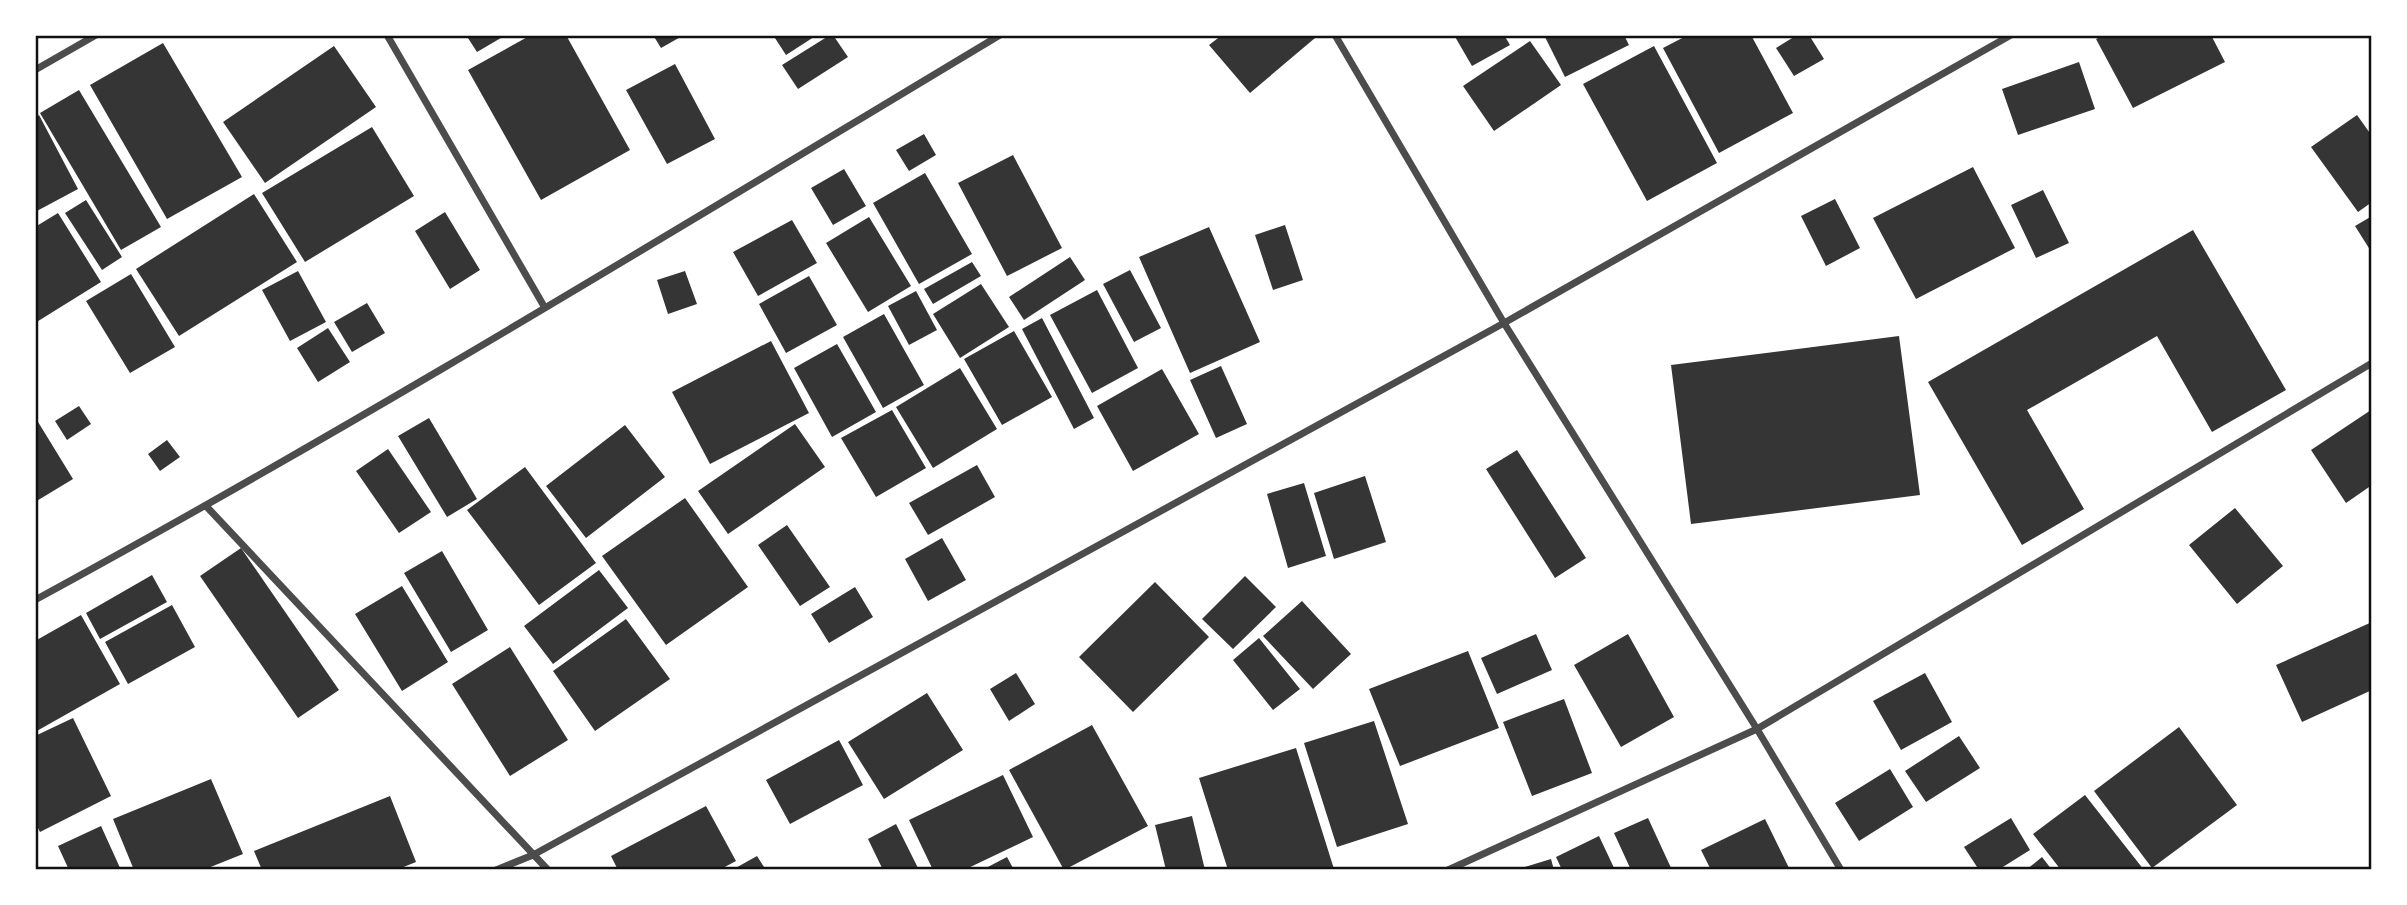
<svg xmlns="http://www.w3.org/2000/svg" width="2407" height="905" font-family="Raleway,sans-serif">
<style>
.building{fill:#353535}
.lines{fill:none;stroke-linecap:round;stroke-linejoin:round}
.minor{stroke:#4c4c4c;stroke-width:7}
.neatline{fill:none;stroke:#111;stroke-width:2.5}
</style>
<rect width="100%" height="100%" fill="#fff"/>
<path class="building" d="M466,35H506L477,52Z
M531,35H566L630,150L541,200L468,70Z
M653,35H684L661,48Z
M773,35H817L786,55Z
M830,35H833L848,57L798,89L782,65Z
M1222,35H1312L1315,38L1250,93L1209,45Z
M1454,35H1504L1510,45L1472,66Z
M1544,35H1624L1629,45L1565,77Z
M1688,35H1751L1793,113L1719,153L1663,48Z
M1797,35H1809L1824,59L1794,76L1776,48Z
M2105,35H2211L2225,62L2133,108L2096,39Z
M1530,41L1561,85L1494,131L1463,86Z
M163,43L242,177L167,219L90,85Z
M334,46L376,107L265,183L223,122Z
M1654,46L1717,163L1647,201L1583,84Z
M2079,62L2095,109L2018,135L2002,89Z
M675,64L715,139L667,164L626,90Z
M79,90L161,227L121,250L40,113Z
M39,115L78,189L35,212V117Z
M2357,115L2372,136V202L2358,212L2311,147Z
M372,127L414,196L305,262L262,193Z
M924,134L936,155L909,171L896,150Z
M1013,155L1062,248L1007,276L958,183Z
M1973,167L2015,248L1916,299L1873,218Z
M844,169L866,206L833,225L811,188Z
M925,173L972,254L919,284L873,203Z
M2043,190L2069,243L2036,258L2011,205Z
M254,194L297,262L179,336L136,269Z
M1835,199L1860,248L1826,266L1801,216Z
M86,200L122,257L102,270L65,213Z
M445,212L480,270L450,289L415,231Z
M58,213L101,282L35,323V227Z
M2372,216V253L2355,226Z
M869,217L911,286L868,312L826,243Z
M792,220L817,263L758,296L733,252Z
M1285,225L1303,280L1273,290L1255,235Z
M1209,227L1260,342L1190,373L1139,257Z
M2193,230L2286,390L2212,432L2157,336L2027,410L2084,509L2022,545L1928,382Z
M1070,257L1085,280L1024,320L1009,297Z
M972,262L981,276L933,304L924,289Z
M1130,270L1161,328L1134,342L1103,284Z
M298,271L326,322L290,341L262,290Z
M685,271L697,304L668,314L657,280Z
M131,274L175,347L130,373L86,301Z
M809,276L837,325L786,353L759,304Z
M981,284L1009,327L960,358L933,314Z
M1097,290L1138,368L1092,393L1050,315Z
M916,291L937,330L909,345L888,306Z
M367,303L385,333L352,352L334,322Z
M884,314L924,385L883,408L843,337Z
M1042,318L1094,418L1074,429L1022,329Z
M328,328L350,362L318,382L297,348Z
M1014,331L1052,397L1002,425L964,359Z
M1899,336L1920,495L1691,524L1671,365Z
M771,341L809,413L710,464L672,392Z
M837,344L876,412L832,437L794,368Z
M1221,366L1247,424L1216,438L1190,380Z
M960,368L997,429L933,468L896,407Z
M1162,369L1199,434L1133,471L1097,406Z
M79,406L91,424L67,440L55,421Z
M892,410L926,468L876,497L841,438Z
M2371,410L2372,485L2346,503L2311,450Z
M35,417L73,479L35,502Z
M429,418L477,499L447,517L398,436Z
M795,424L825,467L728,534L698,491Z
M625,425L665,477L586,538L546,486Z
M167,440L180,457L160,471L148,454Z
M388,449L431,512L399,533L356,471Z
M1517,450L1586,558L1555,578L1486,469Z
M977,465L995,497L928,535L909,503Z
M525,467L596,563L539,605L467,510Z
M1365,476L1386,542L1334,559L1314,493Z
M1304,483L1326,556L1288,568L1267,494Z
M685,498L748,587L666,645L602,556Z
M2235,508L2283,566L2237,604L2189,545Z
M787,525L830,587L800,606L758,545Z
M942,538L966,580L928,601L905,559Z
M241,548L339,690L298,718L200,576Z
M442,551L488,630L451,652L404,573Z
M599,570L628,608L553,664L524,626Z
M152,575L167,602L100,639L86,613Z
M1245,576L1276,607L1233,649L1202,619Z
M1155,582L1209,637L1133,712L1079,657Z
M402,586L448,662L402,691L355,614Z
M855,587L873,617L829,643L811,614Z
M1302,601L1351,654L1313,689L1263,636Z
M172,605L195,647L128,684L105,642Z
M81,615L120,684L35,732V641Z
M626,619L670,679L595,731L553,671Z
M2372,622V690L2302,722L2276,665Z
M1536,634L1552,670L1497,694L1481,658Z
M1628,634L1674,717L1621,747L1574,665Z
M1259,638L1300,689L1273,710L1233,660Z
M510,647L568,740L510,776L452,684Z
M1468,651L1499,728L1400,766L1369,689Z
M1016,673L1035,704L1009,721L990,689Z
M1925,673L1952,722L1901,750L1873,701Z
M927,693L963,750L884,799L848,742Z
M1564,699L1592,773L1532,796L1503,722Z
M73,718L111,796L40,832L35,822V736Z
M1374,721L1408,824L1337,847L1304,743Z
M1092,725L1148,826L1064,870L1009,770Z
M2179,727L2237,805L2152,868L2094,791Z
M1959,736L1980,768L1926,802L1905,771Z
M839,740L863,785L790,824L766,780Z
M1296,748L1334,869L1228,870L1199,778Z
M1890,769L1913,807L1859,841L1835,803Z
M1003,775L1033,837L964,870H933L909,820Z
M211,779L243,854L203,870H134L113,819Z
M2085,795L2144,870H2061L2033,834Z
M390,796L416,862L396,870H262L254,851Z
M706,806L736,861L719,870H618L611,856Z
M1192,816L1205,870H1166L1155,825Z
M1648,818L1672,870H1631L1614,833Z
M2011,818L2030,850L1998,870H1979L1964,847Z
M1765,819L1790,870H1711L1701,850Z
M896,824L919,870H883L868,839Z
M101,826L121,870H69L58,846Z
M1599,836L1615,870H1562L1556,857Z
M757,856L766,870H732Z
M1007,857L1014,870H982Z
M2042,857L2052,870H2026Z
M1551,859L1554,870H1518V869Z"/>
<g class="lines">
<path class="minor" d="M387,35L545,308
M1335,35L1504,323L1757,729L1841,870
M35,70L96,35
M207,507L548,870
M35,600C362,422 680,227 1000,35
M496,870L533,855L1504,323L2011,35
M1448,870L1757,729L2372,363"/>
</g>
<rect width="2407" height="905" fill="none" stroke="#ffffff" stroke-width="74"/>
<rect x="37" y="37" width="2333" height="831" class="neatline"/>
</svg>
